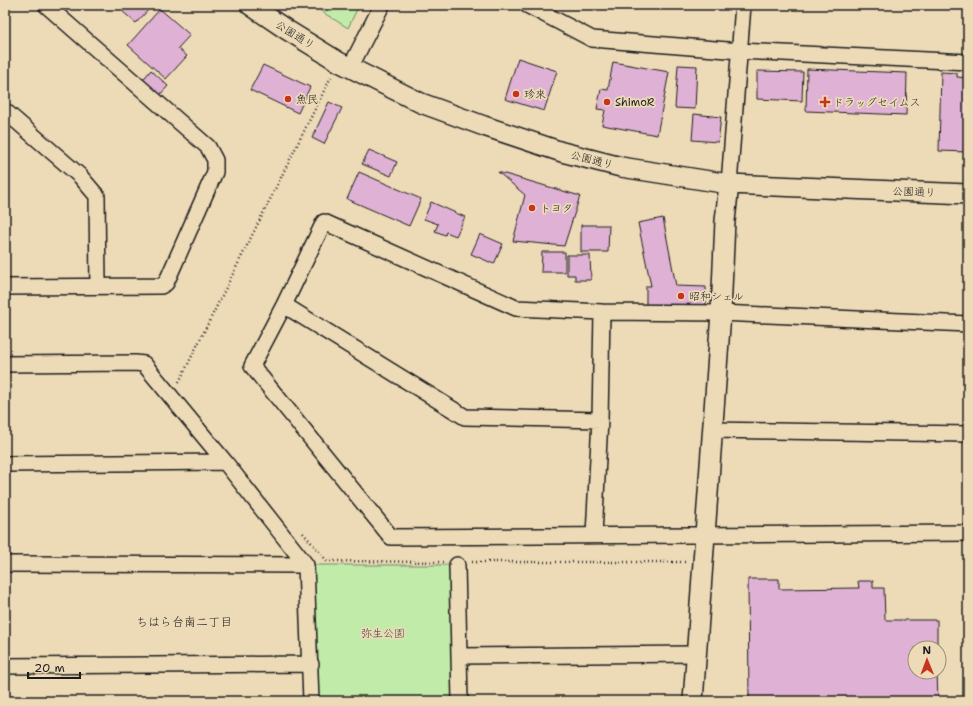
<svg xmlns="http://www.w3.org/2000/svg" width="973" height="706" font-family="'Shantell Sans','Klee One',sans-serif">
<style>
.green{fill:#c0eba8;stroke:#6e8462}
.building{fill:#dfb2d5;stroke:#1c1c1c}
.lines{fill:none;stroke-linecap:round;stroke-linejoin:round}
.minor-casing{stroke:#1c1c1c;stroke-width:18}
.tertiary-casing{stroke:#1c1c1c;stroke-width:22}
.path{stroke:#1c1c1c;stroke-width:2.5;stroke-dasharray:1 3;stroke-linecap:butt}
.minor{stroke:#eddbb8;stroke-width:15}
.tertiary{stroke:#eddbb8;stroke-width:19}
.poi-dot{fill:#c8321e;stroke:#eddbb8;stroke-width:1.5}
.labels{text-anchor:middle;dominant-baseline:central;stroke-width:3.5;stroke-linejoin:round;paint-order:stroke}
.street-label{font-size:11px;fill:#1c1c1c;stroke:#eddbb8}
.poi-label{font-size:11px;fill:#1c1c1c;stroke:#eddbb8;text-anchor:start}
.park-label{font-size:11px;fill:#3d4538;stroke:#eddbb8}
.neighbourhood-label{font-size:12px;fill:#1c1c1c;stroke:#eddbb8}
</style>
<rect width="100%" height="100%" fill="#eddbb8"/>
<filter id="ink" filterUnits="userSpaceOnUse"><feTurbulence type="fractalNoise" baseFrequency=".025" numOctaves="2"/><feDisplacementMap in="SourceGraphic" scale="8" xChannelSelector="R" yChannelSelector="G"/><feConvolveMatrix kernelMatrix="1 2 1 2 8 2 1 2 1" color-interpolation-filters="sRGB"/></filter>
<g filter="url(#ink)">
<path class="green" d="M311,5H359L348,28Z
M306,565H457L460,701H310Z"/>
<path class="building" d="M128,5H153L136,23L122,11Z
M160,9L190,35L178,48L187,56L166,79L128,45Z
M518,58L557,71L544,111L505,99Z
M613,62L669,72L657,135L602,125L605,110L597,109L601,89L608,90Z
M263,65L310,87L298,113L250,90Z
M678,65L697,66L695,109L675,108Z
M807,69L907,73L906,115L806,111Z
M151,70L168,86L158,97L141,82Z
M757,71L803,72L802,101L757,99Z
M941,72L957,73V77L968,78V152L939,151Z
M329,102L342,108L324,144L312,138Z
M694,114L721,117L718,142L692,140Z
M369,150L397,162L391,176L362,164Z
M359,172L421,199L409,226L347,199Z
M498,172L580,196L564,246L513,241L525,195Z
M431,202L465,217L456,236L446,232L445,235L435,231L438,224L424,219Z
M663,218L676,286L706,287V306L646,305V286H651L638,223Z
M581,225H609L608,252H581Z
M480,234L503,244L494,264L471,254Z
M542,252H565V272H541Z
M567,255H590L591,280H575V275H567Z
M748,579H779V589L859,588L858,581H873V588H884L885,620H937V648H915V672H937L938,701H749Z"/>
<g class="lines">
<g class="minor-casing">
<path id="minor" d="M527,5L592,39L740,51L968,62
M350,68L382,5
M5,111L80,176L97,196L98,286
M729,184L743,5
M5,287L161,286L166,283L215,172V160L208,147L46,5
M284,305L465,417L600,420
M968,324L721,313L602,312L516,308L324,222L284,305L252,366L391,537L968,533
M5,364L135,363L144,364L225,462L306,565L311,701
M712,430L968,434
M5,464L225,462
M594,535L600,420L602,312
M5,564L306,565
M457,565L460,701
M459,656L697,654
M5,666L311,664"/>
</g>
<g class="tertiary-casing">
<path id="tertiary" d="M250,5L287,30L339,62L421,103L484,126L562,152L621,167L729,184L968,194
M693,701L721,313L725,221L729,184"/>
</g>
<path class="path" d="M179,382L331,77
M303,533L327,561L443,562
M472,562H685"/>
<use href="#minor" class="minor"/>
<use href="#tertiary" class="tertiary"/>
</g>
</g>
<g class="poi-dot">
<circle cx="516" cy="94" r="4"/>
<circle cx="288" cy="99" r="4"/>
<circle cx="607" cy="102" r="4"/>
<path d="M823 96h4v4h4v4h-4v4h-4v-4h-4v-4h4z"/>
<circle cx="532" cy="208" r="4"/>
<circle cx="681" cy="296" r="4"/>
</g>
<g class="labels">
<g class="street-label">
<text transform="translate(295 35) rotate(32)">公園通り</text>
<text transform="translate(592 160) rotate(14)">公園通り</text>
<text transform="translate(914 192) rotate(2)">公園通り</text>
</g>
<g class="poi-label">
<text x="524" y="94">珍來</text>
<text x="296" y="99">魚民</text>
<text x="615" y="102">ShimoR</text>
<text x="833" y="102">ドラッグセイムス</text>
<text x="540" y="208">トヨタ</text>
<text x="689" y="296">昭和シェル</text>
</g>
<g class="park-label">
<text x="383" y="633">弥生公園</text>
</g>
<g class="neighbourhood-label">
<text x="184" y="622">ちはら台南二丁目</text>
</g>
</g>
<rect width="973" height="706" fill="none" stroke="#eddbb8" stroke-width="20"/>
<rect x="10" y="10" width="953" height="686" fill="none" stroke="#1c1c1c" stroke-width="1.5" filter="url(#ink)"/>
<g transform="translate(927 660) rotate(359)"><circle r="19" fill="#eddbb8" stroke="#998f7a"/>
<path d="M0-3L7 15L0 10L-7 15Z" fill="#c8321e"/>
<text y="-6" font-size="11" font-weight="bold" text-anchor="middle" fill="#1c1c1c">N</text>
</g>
<path d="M28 672v6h52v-6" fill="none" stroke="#1c1c1c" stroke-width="2"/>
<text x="34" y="672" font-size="12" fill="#1c1c1c" stroke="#eddbb8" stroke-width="3" paint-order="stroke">20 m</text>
</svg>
